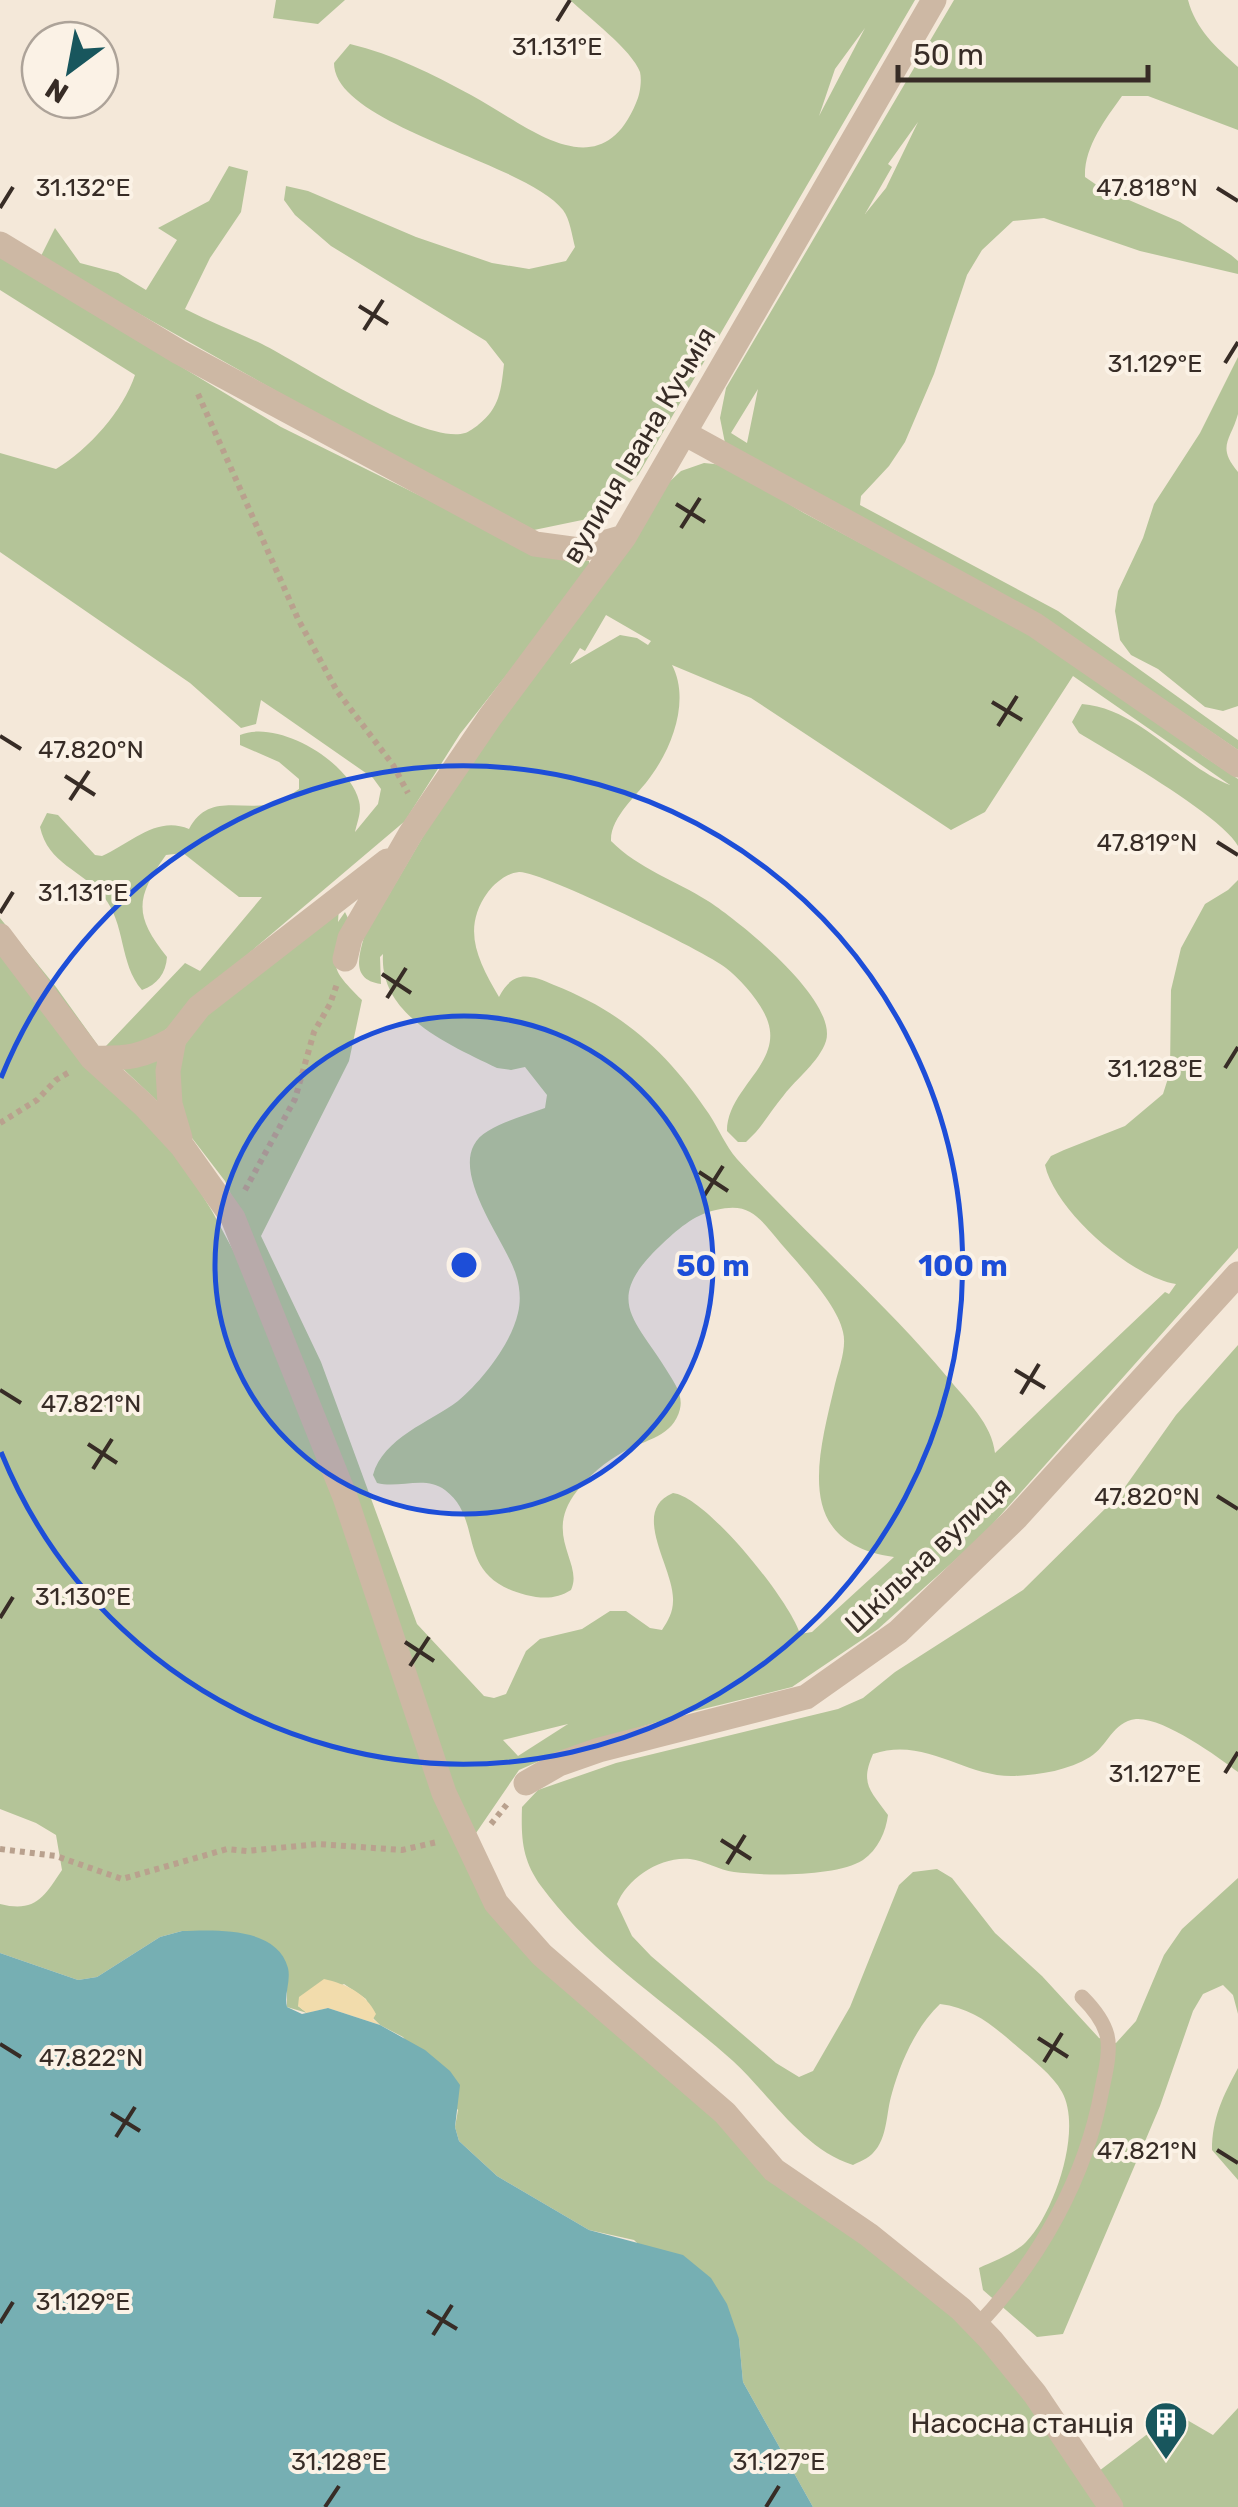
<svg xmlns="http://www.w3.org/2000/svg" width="1238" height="2507" font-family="Rubik,sans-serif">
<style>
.green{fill:#b4c498;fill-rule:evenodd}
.sand{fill:#f2dcac}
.water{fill:#76afb3}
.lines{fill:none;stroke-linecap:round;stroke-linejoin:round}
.path{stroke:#b9a18e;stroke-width:6;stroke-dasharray:5 5;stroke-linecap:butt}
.service{stroke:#cdb8a4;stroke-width:15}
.minor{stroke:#cdb8a4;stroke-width:25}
.ticks{fill:none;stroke:#372c26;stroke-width:4}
.ring{fill:none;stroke:#1d4ed8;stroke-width:5}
.labels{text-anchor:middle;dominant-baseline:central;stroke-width:8;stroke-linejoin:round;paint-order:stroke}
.street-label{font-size:28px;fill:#372c26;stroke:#fbf2e6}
.poi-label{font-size:28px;fill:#372c26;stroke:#fbf2e6;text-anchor:end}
.ticks-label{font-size:25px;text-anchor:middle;fill:#372c26;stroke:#fbf2e6;stroke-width:8;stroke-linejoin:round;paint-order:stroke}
.centre{fill:#1d4ed8;stroke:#fbf2e6;stroke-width:5}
.ring-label{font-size:30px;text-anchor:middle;font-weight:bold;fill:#1d4ed8;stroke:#fbf2e6;stroke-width:8;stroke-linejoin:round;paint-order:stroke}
</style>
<rect width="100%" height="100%" fill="#f4e8d9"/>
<path class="green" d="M276,0H345L318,24L273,18Z
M570,0H915L638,475L587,519L534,530L374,446L40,258L55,228L80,263L118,273L146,290L177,240L158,228L209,201L229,166L248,171L241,212L210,258L185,309C210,322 236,332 262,344C302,364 424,445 465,433C467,433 477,426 478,425C500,408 501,390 504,364L486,341L331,246L295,215L284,200L286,186L308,191L416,237L492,263L529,269L566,261L575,247C572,236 570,219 563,210C526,162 334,126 334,63L350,44C393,54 432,74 471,95C524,123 599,193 636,103C640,95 642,81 640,72C632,50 588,17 570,0ZM865,28L819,116L835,69Z
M954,0H1188C1196,30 1216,47 1238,67V130L1148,96H1122C1105,120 1084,147 1085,177L1101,188L1180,222L1231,255L1238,261V274L1140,251L1044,218L1013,221L982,250L967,275L934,374L905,442L889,466L861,496L860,505L1058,611L1238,740V750L1154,693L1202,755L1238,779V846C1222,816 1112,753 1079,733L1072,722L1082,704C1138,708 1182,767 1230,785L1073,676L985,812L951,830L751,698L672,665C690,699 673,746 651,776C638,795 610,817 611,841C639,869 675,880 708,901C739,921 838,1000 826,1041C819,1062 797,1078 784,1095C774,1107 766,1120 756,1132L746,1142H738L727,1131C727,1089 782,1064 768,1022C762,1003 741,980 726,968C707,952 539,870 519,872C507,873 495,883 488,892C461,929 478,961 499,997C513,970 529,974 554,985C623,1012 668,1053 709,1114C719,1129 725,1145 737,1159C805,1234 883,1300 948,1378C967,1401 992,1424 995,1453L1165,1292L1169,1294L1176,1284C1131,1277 1055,1211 1045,1165L1051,1156L1064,1150L1125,1126L1163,1094L1170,1072L1171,990L1181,948L1205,904L1228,890L1238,880V1248L982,1536L878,1629L792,1687L691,1712L567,1749L519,1770L476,1833L463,1818L252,1242L225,1181L192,1138L181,1113L176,1065L181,1051L202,1018L339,906L338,922L345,912L350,922C331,966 327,965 362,1000L349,1061L261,1236L321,1362L417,1624L484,1696L494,1698L506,1694L526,1651L540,1639L582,1629L610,1611H626L650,1628L662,1630C668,1621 673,1612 673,1601C675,1569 629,1511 673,1493C707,1497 790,1601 800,1634L812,1632L894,1557C792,1543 818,1457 835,1384C839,1368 847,1347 843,1332C837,1303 797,1263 778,1240C758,1216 749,1202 716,1210C693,1215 677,1230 660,1246C601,1302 637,1320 669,1374C676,1385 683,1396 680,1409C673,1437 646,1439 623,1452C607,1461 588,1476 577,1491C542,1535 584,1563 571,1590C557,1599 543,1599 526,1595C452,1576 486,1521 445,1490C425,1475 399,1489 377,1483L373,1475C383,1438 430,1422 458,1401C482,1381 511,1344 518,1313C521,1301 520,1287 516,1275C506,1240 438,1160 488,1131C505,1121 526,1115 545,1108L547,1095L525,1067L511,1070L497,1068C450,1045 379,1016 383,954L380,957L381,984C352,980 358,958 364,937L448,794L667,484L681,471L704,463L724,465L804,513L1040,639L725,443L720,418L726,388ZM918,122L886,188L865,214L892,167L888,164ZM758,389L747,443L731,433ZM606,615L651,641L648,645L637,638L620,635L570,664L580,648L585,651ZM568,1724L518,1756L503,1740Z
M0,257L281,427L544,557L589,561V570L460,734L405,821L190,1003L173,1024L139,1050L106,1046L185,963L200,971L262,897H239L183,853L166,855C135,898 134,916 167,957C166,973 157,985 142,990C119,964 126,923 103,896C82,870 48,864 40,827L47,813L58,815L95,855L102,856C131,843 157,815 189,829C210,790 244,814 278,802C286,799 293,793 299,789V779L279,762L240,745V735C278,719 350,762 359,801C362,812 357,822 355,832L378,804L381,789L373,778L261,700L256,724L241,728L190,683L0,552V453L56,469C89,449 123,411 135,375L0,290Z
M1238,357C1238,374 1238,397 1238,414C1231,440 1216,446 1238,472V706L1223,711L1205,707L1158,669L1131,655L1120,640L1115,611L1118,591L1143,538L1154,504L1200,433Z
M0,918L56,987L181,1161L212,1211L263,1306L495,1911L860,2237L988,2345L1103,2507H813L743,2382L739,2339L634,2240L589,2230L497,2176L459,2141L455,2127L458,2110L403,2037L380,2025L373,2018L366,1999L344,1984L298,2006L307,2013L287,2007V1966L182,1931L160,1937L97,1977L78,1980L0,1953V1904C35,1913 44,1897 62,1870L56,1835L36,1823L0,1809Z
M167,1048L170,1113L119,1065Z
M1238,1345V1772C1217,1756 1163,1717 1136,1719C1112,1722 1108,1746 1090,1757C1069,1770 1040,1775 1015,1776C965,1778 926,1736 873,1754C860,1784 870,1790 888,1815C886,1831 878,1850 863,1860C836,1877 766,1876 734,1872C719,1870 705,1861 690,1859C660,1856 627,1879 617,1904L632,1936L651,1956L776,2063L799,2077L813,2071L850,2007L899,1885L913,1872L937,1869L952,1878L995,1933L1042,1976L1099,2038L1116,2043L1136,2021L1164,1955L1182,1929L1238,1878V2014L1233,1995L1223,1985L1203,1994L1193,2011L1160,2106L1063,2334L1037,2337L983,2290L979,2268C994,2261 1014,2254 1026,2242C1054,2213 1083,2130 1062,2092C1052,2074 1029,2057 1013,2043C990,2023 971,2008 940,2004C916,2027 901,2061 892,2093C886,2112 888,2138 873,2153C869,2158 859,2162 853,2165C803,2150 770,2095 733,2061C669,2004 592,1956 541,1886C522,1860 521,1838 522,1807L538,1790L616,1763L838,1709L863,1698L895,1672L1023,1590L1120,1494L1176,1415Z
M1238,2068V2180L1212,2150C1212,2118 1223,2096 1238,2068Z
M1238,2408V2507H1123L1099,2471L1175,2413L1213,2435Z"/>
<path class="sand" d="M324,1979C346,1984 366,1993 376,2014L373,2019L380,2025L328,2008L307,2013L298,2006L299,1997Z"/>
<path class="water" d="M182,1931C214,1930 277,1926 288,1968C291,1981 284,1994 287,2007L302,2014L328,2008L380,2025L425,2050L450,2071L460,2085L455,2127L459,2141L497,2176L589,2230L683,2255L711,2278L727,2304L739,2339L743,2382L813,2507H0V1953L78,1980L97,1977L160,1937Z"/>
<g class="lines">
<path class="path" d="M198,394L298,619L337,691L393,765L408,793
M0,1123L37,1100L56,1080L71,1071
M245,1190L295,1099L314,1032L330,1004L337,984
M491,1824L508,1803
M0,1849L56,1856L122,1879L227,1849L247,1851L318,1844L402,1850L437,1842"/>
<path class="service" d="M977,2326C1039,2261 1086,2178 1102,2089C1105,2074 1111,2051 1107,2035C1103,2020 1093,2008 1082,1997"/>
<path class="minor" d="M0,244L179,352L535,544L579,550L624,537
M684,433L1035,625L1238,765
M0,936L92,1058L145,1106L182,1146L233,1218L345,1497L444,1793L496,1903L542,1955L725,2113L774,2170L869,2235L961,2309L991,2340L1035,2394L1111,2507
M345,959L350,938L411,833L490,717L624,537L934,0
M92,1058C128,1059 142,1057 174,1039
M180,1138L170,1104L168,1071L174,1039L199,1007L387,861
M526,1783L559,1764L599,1750L806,1697L898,1632L1016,1518L1238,1274"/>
</g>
<path class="ticks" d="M557,21L570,0M1217,188L1238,201M0,208L13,187M359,306L388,324M364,330L383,300M1225,363L1238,342M676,504L705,522M681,528L700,498M992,702L1022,720M998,726L1017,696M0,736L21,749M65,776L95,795M70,800L89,771M1217,842L1238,855M0,913L13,892M382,974L411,993M387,998L406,968M1225,1068L1238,1047M699,1172L728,1191M704,1196L723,1166M1015,1370L1045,1388M0,1390L21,1403M1021,1394L1039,1364M88,1444L117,1463M93,1469L112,1439M1217,1496L1238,1509M0,1618L13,1597M405,1642L434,1661M410,1666L429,1637M1225,1773L1238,1752M721,1840L751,1859M727,1864L745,1835M1038,2038L1068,2057M0,2044L21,2057M1044,2062L1062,2033M111,2113L140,2131M116,2137L135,2107M1217,2150L1238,2163M427,2311L457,2329M0,2323L13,2302M433,2335L452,2305M325,2507L339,2486M766,2507L779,2486"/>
<circle cx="464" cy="1265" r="249" fill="#1d4ed8" fill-opacity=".12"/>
<g class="ring">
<circle cx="464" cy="1265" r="249"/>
<path d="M1 1078A499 499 0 1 1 1 1452"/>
</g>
<defs>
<g id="building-pin" transform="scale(2.25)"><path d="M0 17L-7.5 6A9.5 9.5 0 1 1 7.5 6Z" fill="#18565d" stroke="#fbf2e6"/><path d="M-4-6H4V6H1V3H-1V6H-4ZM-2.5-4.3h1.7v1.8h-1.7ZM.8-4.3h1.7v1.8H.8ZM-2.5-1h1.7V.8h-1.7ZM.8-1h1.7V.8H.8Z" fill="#fff"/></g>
</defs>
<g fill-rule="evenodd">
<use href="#building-pin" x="1166" y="2423"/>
</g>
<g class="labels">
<g class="street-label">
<text transform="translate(639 445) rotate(-59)">вулиця Івана Кучмія</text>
<text transform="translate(928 1555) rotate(-43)">Шкільна вулиця</text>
</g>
<g class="poi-label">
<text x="1134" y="2423">Насосна станція</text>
</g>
</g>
<g class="ticks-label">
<text x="557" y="55">31.131°E</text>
<text x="83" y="196">31.132°E</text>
<text x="1147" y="196">47.818°N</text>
<text x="1155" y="372">31.129°E</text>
<text x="91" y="758">47.820°N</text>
<text x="1147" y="851">47.819°N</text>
<text x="83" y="901">31.131°E</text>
<text x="1155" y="1077">31.128°E</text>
<text x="91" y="1412">47.821°N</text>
<text x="1147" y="1505">47.820°N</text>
<text x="83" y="1605">31.130°E</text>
<text x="1155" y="1782">31.127°E</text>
<text x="91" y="2066">47.822°N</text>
<text x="1147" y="2159">47.821°N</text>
<text x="83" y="2310">31.129°E</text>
<text x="339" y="2470">31.128°E</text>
<text x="779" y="2470">31.127°E</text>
</g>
<circle cx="464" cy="1265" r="15" class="centre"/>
<g class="ring-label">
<text x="713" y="1276">50 m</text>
<text x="963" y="1276">100 m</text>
</g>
<g transform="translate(70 70) rotate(212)"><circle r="48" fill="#fbf2e6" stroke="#ada399" stroke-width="2.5"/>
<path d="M0-8L18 38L0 25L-18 38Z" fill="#18565d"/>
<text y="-15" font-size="28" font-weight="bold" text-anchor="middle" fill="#372c26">N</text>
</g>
<path d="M898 65v15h250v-15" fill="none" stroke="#372c26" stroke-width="5"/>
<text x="913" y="65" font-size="30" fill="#372c26" stroke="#fbf2e6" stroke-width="8" paint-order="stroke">50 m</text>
</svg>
